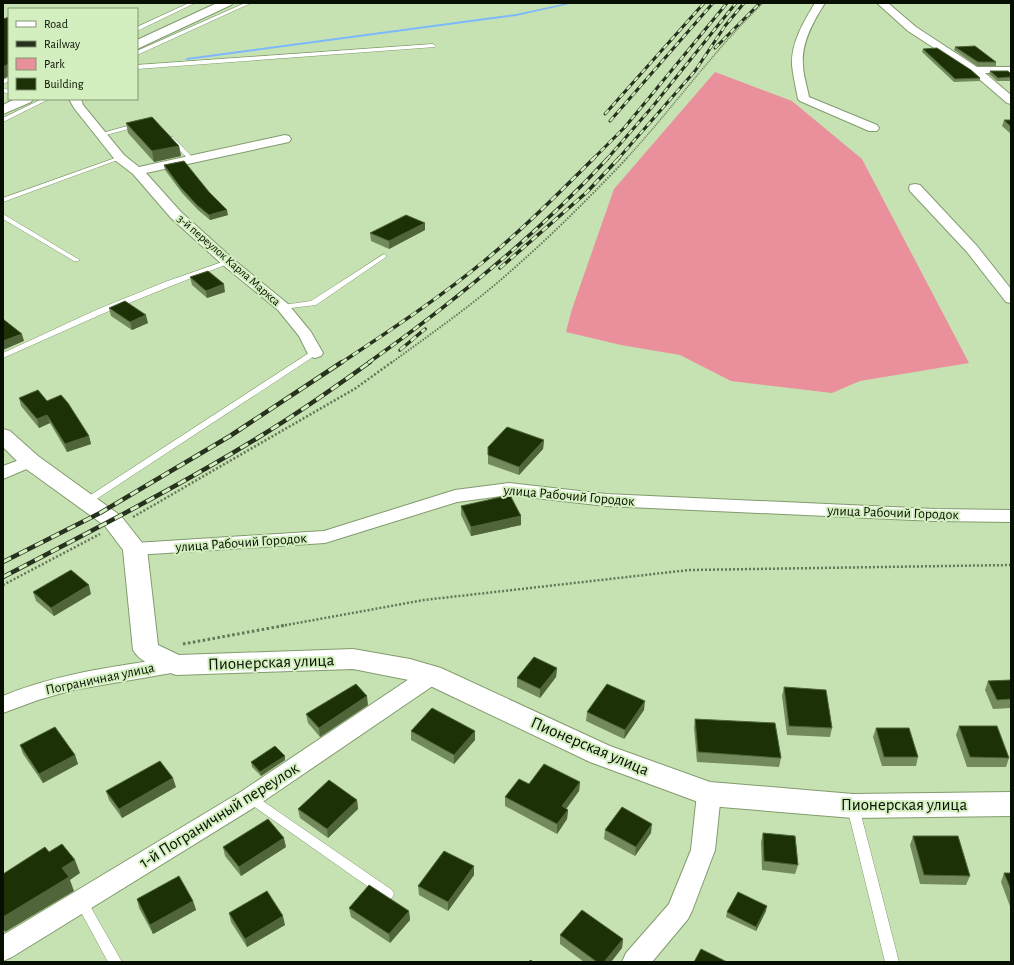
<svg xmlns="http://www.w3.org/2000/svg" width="1014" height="965" font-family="'Alegreya Sans',sans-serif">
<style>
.green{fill:#ea909c}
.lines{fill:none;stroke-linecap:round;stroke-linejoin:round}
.stream{fill:#7bb8fc;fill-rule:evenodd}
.service-casing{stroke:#829b6e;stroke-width:1}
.minor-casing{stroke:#829b6e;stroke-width:2}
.tertiary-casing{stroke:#829b6e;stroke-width:2}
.secondary-casing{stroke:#829b6e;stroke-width:2}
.path-far3{stroke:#647658;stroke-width:1.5;stroke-dasharray:1 1;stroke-linecap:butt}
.path-far2{stroke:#647658;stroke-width:2;stroke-dasharray:1.5 1.5;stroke-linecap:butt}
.path-far1{stroke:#647658;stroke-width:2.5;stroke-dasharray:2 2;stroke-linecap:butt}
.path{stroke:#647658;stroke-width:3;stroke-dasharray:2.5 2.5;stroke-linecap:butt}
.service{fill:#fff;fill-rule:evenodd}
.minor{fill:#fff;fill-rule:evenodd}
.tertiary{fill:#fff;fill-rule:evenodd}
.secondary{fill:#fff;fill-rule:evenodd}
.rail-far2-casing{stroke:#26311e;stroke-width:3}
.rail-far1-casing{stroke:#26311e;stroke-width:3.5}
.rail-casing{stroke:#26311e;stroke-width:4.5}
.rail-far2{stroke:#d4efbf;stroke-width:2;stroke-dasharray:5.5;stroke-linecap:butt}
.rail-far1{stroke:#d4efbf;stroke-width:2.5;stroke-dasharray:7;stroke-linecap:butt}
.rail{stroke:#d4efbf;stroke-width:3;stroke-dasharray:9;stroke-linecap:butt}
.wall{fill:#728a5c}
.shaded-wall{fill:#50663a}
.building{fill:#1d3107;stroke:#50663a}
.labels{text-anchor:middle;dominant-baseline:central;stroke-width:4;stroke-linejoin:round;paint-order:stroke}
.far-street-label{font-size:12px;fill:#070f02;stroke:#d4efbf}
.street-label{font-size:14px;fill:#070f02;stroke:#d4efbf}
.near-street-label{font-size:17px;fill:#070f02;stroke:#d4efbf}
</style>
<rect width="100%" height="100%" fill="#c7e2b2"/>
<path class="green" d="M715,72L792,101L862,159L969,363L860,381L832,393L731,381L680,355L621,345L566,332L572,309L614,189Z"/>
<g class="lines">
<path class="stream" d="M568,3H574L516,16L187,60L185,59L187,58L516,14Z"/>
<g class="service-casing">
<path id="service" d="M189,3H195L137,31V27Z
M245,3H251L137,55V51Z
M433,44L436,46L435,47L137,69V65Z
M9,77V81L3,84V80Z
M3,88L9,90V94L3,92Z
M42,99H49L3,122V118Z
M138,123L141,125L140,126L102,136L99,134Z
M169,137H173L193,158V160H189L169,139Z
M118,157L123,158L3,202V198Z
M3,214L78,259L80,260L78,261H74L3,219Z
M384,254L386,255V257L316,305L283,309L279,307L283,305L311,301Z
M228,260L230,261V263L171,286L102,314L3,358V353L96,310L165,282Z
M312,351H315L319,353L89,504H83L81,502L83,500Z
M250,793L254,795L392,890L394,894L392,898L388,900L384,898L246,801L244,798L246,795Z
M853,802L857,804L859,807L899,962H885L847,807L849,804Z
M81,895L85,897L122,962H108L75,901L77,897Z"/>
</g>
<g class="minor-casing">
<path id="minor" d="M815,3H825C814,20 801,43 803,64C803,75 807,86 809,97L877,125L879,128L877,131H869L800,101L798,99C796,88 793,76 792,65C791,43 804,21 815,3Z
M877,3H888L916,27L977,67H1011V73H985L1011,95V104L1007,103L971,72L908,31Z
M69,99H81L83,105L124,155L139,167L285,135L289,136L291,139L289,142L146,173L181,212L233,259L288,304L311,332L323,353L321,356L315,358L309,356L299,336L278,310L223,265L171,218L133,174L116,161L74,108Z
M915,184L920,185L977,246L1011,289V303L1006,302L967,252L910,191L909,188L910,185Z
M30,456L36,457L39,461L36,465L3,479V466Z
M509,483L606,494L935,509L1011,510V522L935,521L606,506L509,495L457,502L325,543L135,555L128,554L125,549L128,544L135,543L324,531L455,490Z
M176,657L183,659L187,665L183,671L73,690L38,700L3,713V696C58,673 118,666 176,657Z
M432,667L440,669L443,675L440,681L258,805L12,957L3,961V935L242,791L424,669Z
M709,784L717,787L721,794L715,850L692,911L688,919L652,962H622L626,953L669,904L691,850L697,794L701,787Z"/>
</g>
<g class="tertiary-casing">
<path id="tertiary" d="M3,429L10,431L38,456L121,516L147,549L158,645L179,655L353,649L410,659L441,668L610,746L710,782L853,794L1011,792V816L853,818L709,806L590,762L424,683L353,669L176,675C162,670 140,663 133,650L123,550L105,526L22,466L3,447Z"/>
</g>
<g class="secondary-casing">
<path id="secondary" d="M217,3H233L231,5L137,49V40Z
M15,99H33L31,102L3,114V105Z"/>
</g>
<path class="path-far3" d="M626,159C673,108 713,51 763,3"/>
<path class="path-far2" d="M391,363C432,333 474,304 512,270C552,235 590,197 627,158"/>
<path class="path-far1" d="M133,517L356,388L392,362
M3,585L100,534
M281,626L424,600L689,570L1011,565"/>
<path class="path" d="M183,644L287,625"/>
<use href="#service" class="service"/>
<use href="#minor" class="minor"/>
<use href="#tertiary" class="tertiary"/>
<use href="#secondary" class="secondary"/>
<g class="rail-far2-casing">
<path id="rail-far2" d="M715,48L760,3
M605,114L704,3
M610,121L713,3
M593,159L625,127L727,3
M607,159L653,106L736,3
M618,159L695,71L725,26L744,3"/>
</g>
<g class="rail-far1-casing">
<path id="rail-far1" d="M500,268L587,192L619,158
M400,350L425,329
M341,363C389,331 438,299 483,262C522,230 558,194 594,158
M368,363C454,302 537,235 608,158"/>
</g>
<g class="rail-casing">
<path id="rail" d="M3,562L100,513L230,436L342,362
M3,577C89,532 176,488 259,437C297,414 334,388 370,362"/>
</g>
<use href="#rail-far2" class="rail-far2"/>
<use href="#rail-far1" class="rail-far1"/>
<use href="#rail" class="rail"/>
</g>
<path class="wall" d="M955,47L996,62V66H977L954,50Z
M923,49L980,78V81L954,82L922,52Z
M990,71L1011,74V81H997L989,74Z
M1004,120H1011V134L1002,126Z
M126,123L179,146L181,156L154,162L128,133Z
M164,165L228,215L210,220L198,210L182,193L165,170Z
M425,230L389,249L371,241L370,233Z
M190,277L225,292L207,298L192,285Z
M109,308L148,323L132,330L111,316Z
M19,398L47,401L89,436L91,444L67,452L50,423L39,428L21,406Z
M544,440L543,449L519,475L488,464V447Z
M461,506L521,516V525L471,536L461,515Z
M33,592L91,594L54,616L36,601Z
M557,668L556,677L540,698L517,687V678Z
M1011,680V708L993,709L985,690L988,681Z
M784,687L832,728L830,737L787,735L782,696Z
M368,705L320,737L308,723L306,714Z
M644,710L624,739L586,721L587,712Z
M695,719L781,758L779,767L697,762L694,728Z
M959,726L1009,758L1006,767H967L956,735Z
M876,728L918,757L916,766H882L873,737Z
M411,731H475V740L454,764L411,740Z
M20,745L75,755L78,764L43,783L23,754Z
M285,756V760L261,776L252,767L251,762Z
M580,782L579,791L566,809L568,810L567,819L557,834L505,806V797L529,784Z
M176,787L122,818L109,800L106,791Z
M357,800L358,809L328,838L300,818L298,809Z
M605,830L651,833L635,856L604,839Z
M763,833L798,865L795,874L762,870L761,842Z
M913,836L970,876L966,885L920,884L910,845Z
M223,847H286L241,876L225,856Z
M1004,873H1011V909L1001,882Z
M474,875L448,911L419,895L418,886Z
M137,899L193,901L196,910L153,934L139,908Z
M349,908L409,911L410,920L390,943L351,917Z
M766,911L756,931L726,917L727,912Z
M229,913L285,925L247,947L231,922Z
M560,935L623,939L622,948L611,962H584L560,944Z"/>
<path class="shaded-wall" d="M9,64V76L3,79V67Z
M179,146L181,156L154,162L152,151Z
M227,210L228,215L210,220L209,215Z
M425,223V230L389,249V241Z
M224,284L225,292L207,298L206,291Z
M146,315L148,323L132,330L130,322Z
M22,334L24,341L3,350V341Z
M47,415L50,423L39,428L37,419Z
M89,436L91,444L67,452L65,444Z
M544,440L543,449L519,475V467Z
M521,516V525L471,536V527Z
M89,585L91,594L54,616L51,608Z
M557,668L556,677L540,698V689Z
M367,696L368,705L320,737L319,728Z
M645,701L644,710L624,739L625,730Z
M475,731V740L454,764V755Z
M75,755L78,764L43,783L39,774Z
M285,756V760L261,776L260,772Z
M173,778L176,787L122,818L119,809Z
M580,782L579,791L561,816L562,806Z
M357,800L358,809L328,838L327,829Z
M568,810L567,819L557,834V824Z
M652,824L651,833L635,856L636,847Z
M284,838L286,847L241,876L239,867Z
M75,860L80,873L70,880L74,891L5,932L3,928V917L62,868Z
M474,866V875L448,911V902Z
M193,901L196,910L153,934L150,925Z
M767,906L766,911L756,931V927Z
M409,911L410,920L390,943L389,934Z
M283,916L285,925L247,947L245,939Z
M623,939L622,948L611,962H604Z"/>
<path class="building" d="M9,17V64L3,67V19Z
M975,46L996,62H978L955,47Z
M937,48L971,70L980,78L955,79L923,49Z
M990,71H1008L1011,74V77L998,78Z
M152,117L179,146L152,151L126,123Z
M1004,120H1011V127Z
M184,161L209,192L227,210L209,215L197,205L181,188L164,165Z
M406,215L425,223L389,241L370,233Z
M208,271L224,284L206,291L190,277Z
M125,301L146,315L130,322L109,308Z
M3,319L22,334L3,341Z
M38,390L47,401L61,395L68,403L89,436L65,444L47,415L37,419L19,398Z
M507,427L544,440L519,467L488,455V447Z
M510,495L521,516L471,527L461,506Z
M71,570L89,585L51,608L33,592Z
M534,657L557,668L540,689L517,678Z
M1011,680V699L997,700L988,681Z
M356,684L367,696L319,728L306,714Z
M607,684L645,701L625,730L587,712Z
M784,687L826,690L832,728L789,726Z
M432,708L475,731L454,755L411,731Z
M695,719L775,723L781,758L698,752Z
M959,726H997L1009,758L970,757Z
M55,727L75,755L39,774L20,745Z
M876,728H909L918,757H884Z
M275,746L285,756L260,772L251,762Z
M160,761L173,778L119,809L106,791Z
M544,764L580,782L562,806L568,810L557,824L505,797L519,779L529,784Z
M329,780L357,800L327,829L298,809Z
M622,807L652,824L636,847L605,830Z
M268,819L284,838L239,867L223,847Z
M763,833L795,836L798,865L764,861Z
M913,836H958L970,876L924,875Z
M62,844L75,860L62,868L69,877L3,917V874L45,847L49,852Z
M444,851L474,866L448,902L418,886Z
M1004,873H1011V890Z
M179,876L193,901L150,925L137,899Z
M369,885L409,911L389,934L349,908Z
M267,891L283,916L245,939L229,913Z
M738,892L767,906L756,927L727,912Z
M582,910L623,939L604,962H597L560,935Z
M701,949L727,962H694Z
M531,960L533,962H528Z"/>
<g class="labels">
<g class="far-street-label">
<text transform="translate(229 260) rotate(41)">3-й переулок Карла Маркса</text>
</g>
<g class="street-label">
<text transform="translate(569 496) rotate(5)">улица Рабочий Городок</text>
<text transform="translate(893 513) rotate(2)">улица Рабочий Городок</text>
<text transform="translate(241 543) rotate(-4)">улица Рабочий Городок</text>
<text transform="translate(100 679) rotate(-12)">Пограничная улица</text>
</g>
<g class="near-street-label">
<text transform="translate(271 662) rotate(-2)">Пионерская улица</text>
<text transform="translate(590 746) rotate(23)">Пионерская улица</text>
<text x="904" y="804">Пионерская улица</text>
<text transform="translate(219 815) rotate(-32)">1-й Пограничный переулок</text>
</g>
</g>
<rect width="1014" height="965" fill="none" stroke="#070f02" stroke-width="8"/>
<rect x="8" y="8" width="130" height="92" fill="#d4efbf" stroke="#829573"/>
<rect x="16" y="21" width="20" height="6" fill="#ffffff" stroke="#829573"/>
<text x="44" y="28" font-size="12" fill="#070f02">Road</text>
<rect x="16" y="41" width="20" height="6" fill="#26311e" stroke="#829573"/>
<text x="44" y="48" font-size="12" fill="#070f02">Railway</text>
<rect x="16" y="58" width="20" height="12" fill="#ea909c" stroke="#829573"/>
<text x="44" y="68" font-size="12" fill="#070f02">Park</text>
<rect x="16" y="78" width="20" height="12" fill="#1d3107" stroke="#829573"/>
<text x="44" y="88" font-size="12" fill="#070f02">Building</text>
</svg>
